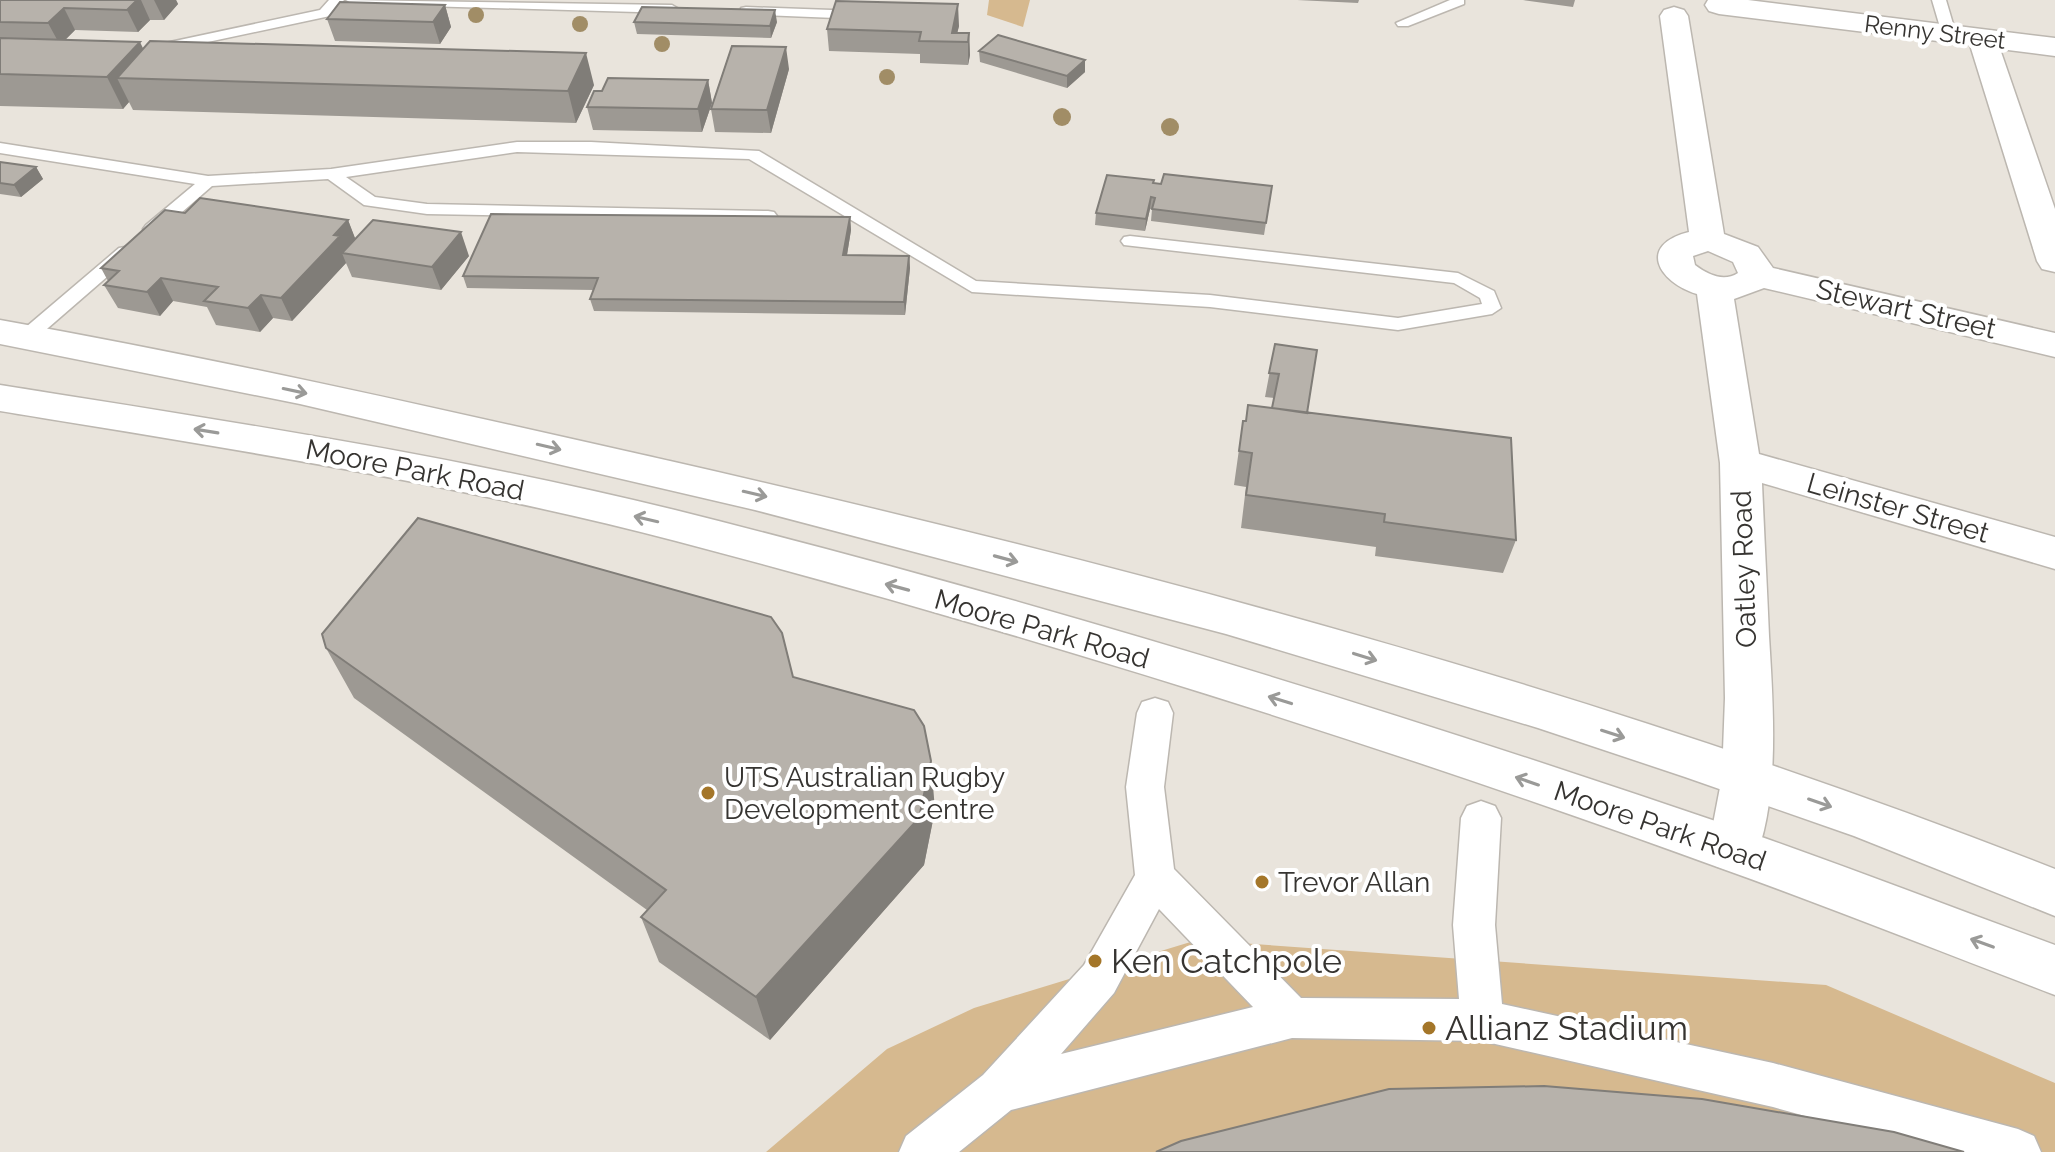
<svg xmlns="http://www.w3.org/2000/svg" width="2055" height="1152" font-family="Raleway,sans-serif">
<style>
.green{fill:#d6b98f}
.lines{fill:none;stroke-linecap:round;stroke-linejoin:round}
.service-casing{stroke:#bcb7b0;stroke-width:3}
.pedestrian-casing{stroke:#bcb7b0;stroke-width:3}
.minor-casing{stroke:#bcb7b0;stroke-width:3}
.secondary-casing{stroke:#bcb7b0;stroke-width:3}
.service{fill:#fff;fill-rule:evenodd}
.pedestrian{fill:#fff;fill-rule:evenodd}
.minor{fill:#fff;fill-rule:evenodd}
.secondary{fill:#fff;fill-rule:evenodd}
.tree{fill:#a18d66}
.wall{fill:#9d9993}
.shaded-wall{fill:#807d78}
.building{fill:#b7b2ab;stroke:#807d78;stroke-width:2}
.oneway{stroke:#9a9a98}
.poi-dot{fill:#a47629;stroke:#fff;stroke-width:3}
.labels{text-anchor:middle;dominant-baseline:central;stroke-width:8;stroke-linejoin:round;paint-order:stroke}
.far-street-label{font-size:24px;fill:#363431;stroke:#fff}
.street-label{font-size:28px;fill:#363431;stroke:#fff}
.poi-label{font-size:28px;fill:#363431;stroke:#fff;text-anchor:start}
.near-poi-label{font-size:34px;fill:#363431;stroke:#fff;text-anchor:start}
</style>
<rect width="100%" height="100%" fill="#e9e4dc"/>
<path class="green" d="M989,0H1030L1023,27L987,15Z
M1197,940L1826,985L2055,1083V1152H766L887,1049L974,1008Z"/>
<g class="lines">
<g class="service-casing">
<path id="service" d="M329,0H344L330,16L156,53L149,49L156,45L320,10Z
M346,0L672,5L679,9L672,13L353,4Z
M1450,0H1464V4L1408,26H1398L1396,23Z
M1932,0H1946L1956,34L1954,37L1949,38L1942,34Z
M746,7L860,11L867,15L860,19L741,14V8Z
M517,142H591L759,151L976,281L1210,295L1398,318L1482,304L1480,298L1454,283L1124,245L1121,241L1124,237L1130,236L1458,273L1494,291L1501,308L1492,314L1398,330L1210,307L972,292L749,159L517,152L346,177L375,197L427,204L768,211L774,212L777,216L774,220L427,214L364,205L328,179L212,186L158,233H146L143,229L146,225L195,184L0,153V143L208,176L331,169Z
M125,247L134,252L131,256L33,341H19L17,337L19,333L119,248Z"/>
</g>
<g class="pedestrian-casing">
<path id="pedestrian" d="M1155,698L1168,702L1173,713L1164,787L1174,869L1301,998L1459,999L1453,925L1461,818L1467,806L1481,801L1495,806L1501,818L1495,925L1502,1004L1773,1063L2018,1129L2034,1136L2041,1152H1935L1773,1107L1482,1041L1292,1038L1011,1110L959,1152H899L906,1136L983,1075L1084,965L1135,875L1126,787L1137,713L1142,702ZM1159,909L1253,1007L1061,1054L1114,993Z"/>
</g>
<g class="minor-casing">
<path id="minor" d="M1708,0H1748L2055,38V56L2000,49L2055,209V272L2042,269L2037,261L1970,45L1719,14L1709,11L1705,5Z
M1674,7L1684,10L1688,16L1724,234L1758,247L1773,268L2055,333V357L1764,288L1734,299L1759,454L2055,537V569L1762,483C1764,534 1767,585 1769,636C1773,703 1781,804 1752,866L1734,872L1716,866L1708,850L1722,777L1725,698L1720,463L1697,294C1658,282 1637,245 1689,232L1660,16L1664,10ZM1708,251L1733,262L1738,273C1724,282 1708,275 1695,265L1693,256Z"/>
</g>
<g class="secondary-casing">
<path id="secondary" d="M0,320C225,360 448,411 670,461C1139,568 1607,693 2055,869V916L1854,836L1685,777L1538,728L1226,634L755,510L300,404L0,344Z
M0,385C226,421 452,455 675,510C1031,599 1385,708 1733,827C1841,864 1948,906 2055,945V995C1944,953 1835,909 1723,869C1380,744 1029,634 676,541C454,483 226,448 0,411Z"/>
</g>
<use href="#service" class="service"/>
<use href="#pedestrian" class="pedestrian"/>
<use href="#minor" class="minor"/>
<use href="#secondary" class="secondary"/>
</g>
<g class="tree">
<circle cx="476" cy="15" r="8"/>
<circle cx="580" cy="24" r="8"/>
<circle cx="662" cy="44" r="8"/>
<circle cx="887" cy="77" r="8"/>
<circle cx="1062" cy="117" r="9"/>
<circle cx="1170" cy="127" r="9"/>
</g>
<path class="wall" d="M0,0H176L178,4L164,20H150L138,32L75,30L65,40L143,48L594,85L576,123L133,110L129,102L123,109L0,106Z
M1297,0H1359L1358,3Z
M1523,0H1575L1573,7Z
M445,5L451,27L440,44L335,41L327,19Z
M634,22H777L771,38L637,34Z
M959,26L957,33H969L970,55L968,65L920,63V54L829,51L827,29Z
M979,51L1085,60V72L1067,88L980,62Z
M789,69L771,133L715,132L711,109Z
M708,80L712,103L702,132L593,130L587,107L602,91Z
M0,162L36,167L43,179L21,197L0,194Z
M1153,183L1272,186L1264,235L1151,221L1152,209H1150L1145,231L1095,225L1096,213Z
M185,213L348,220L355,239L469,256L441,290L352,277L346,263L292,321L273,318L260,332L216,325L207,307L173,301L160,316L118,308L104,285L108,281L101,268Z
M850,217L851,230L847,255L909,256L910,268L905,315L594,311L590,299L594,290L467,288L463,276Z
M1275,344L1307,413L1516,540L1503,573L1375,556L1376,547L1241,528L1246,487L1234,485L1243,421H1246L1272,408L1274,398L1265,397Z
M326,648L793,677L935,810L924,865L770,1040L659,962L641,917L647,910L354,698Z"/>
<path class="shaded-wall" d="M137,0H141L150,20L138,32L127,10Z
M154,0H176L178,4L164,20Z
M958,4L959,26L955,42L952,33Z
M445,5L451,27L440,44L433,22Z
M64,8L75,30L60,45L48,23Z
M775,10L777,22L771,38L770,26Z
M969,33L970,55L968,65V42Z
M140,42L155,73L117,78L129,102L123,109L107,77Z
M786,47L789,69L771,133L767,110Z
M586,53L594,85L576,123L568,91Z
M1085,60V72L1067,88V76Z
M708,80L712,103L702,132L698,109Z
M36,167L43,179L21,197L14,185Z
M1151,197L1150,209L1145,231L1146,219Z
M850,217L851,230L845,267L843,255Z
M348,220L357,243L342,253L346,263L292,321L281,298Z
M461,232L469,256L441,290L432,267Z
M909,256L910,268L905,315L904,302Z
M161,278L173,301L160,316L147,292Z
M261,295L273,318L260,332L248,308Z
M931,761L935,810L924,865L770,1040L756,997Z"/>
<path class="building" d="M0,0H137L127,10L64,8L48,23L0,22Z
M836,1L958,4L952,33H969L968,42L919,41L921,32L827,29Z
M340,2L445,5L433,22L327,19Z
M642,7L775,10L770,26L634,22Z
M998,35L1085,60L1067,76L979,51Z
M0,38L140,42L107,77L0,74Z
M150,41L586,53L568,91L117,78Z
M732,46L786,47L767,110L711,109Z
M608,78L708,80L698,109L587,107L594,91H602Z
M0,162L36,167L14,185L0,183Z
M1164,174L1272,186L1266,223L1152,209L1155,198L1151,197L1146,219L1096,213L1107,175L1154,180L1153,183L1161,184Z
M200,198L348,220L334,235L340,236L281,298L261,295L248,308L204,301L218,287L161,278L147,292L104,285L119,271L101,268L165,210L185,213Z
M491,214L850,217L843,255L909,256L904,302L590,299L598,278L463,276Z
M373,220L461,232L432,267L342,253Z
M1275,344L1317,350L1307,413L1272,408L1279,374L1269,373Z
M1248,405L1511,438L1516,540L1384,522L1385,514L1246,495L1252,453L1239,451L1243,421H1246Z
M418,518L771,617L782,633L793,677L914,710L924,726L931,761L919,818L756,997L641,917L666,890L326,648L322,634Z
M1544,1086L1702,1099L1894,1132L1964,1152H1156L1181,1141L1389,1089Z"/>
<defs><path id="oneway-shaft" d="M-6 0H5M1.5-3L5.5 0L1.5 3" fill="none" stroke-width="1.6" stroke-linecap="round" stroke-linejoin="round" transform="scale(2)"/></defs>
<g class="oneway">
<use href="#oneway-shaft" transform="translate(295 391) rotate(12)"/>
<use href="#oneway-shaft" transform="translate(206 431) rotate(-171)"/>
<use href="#oneway-shaft" transform="translate(549 447) rotate(13)"/>
<use href="#oneway-shaft" transform="translate(755 494) rotate(13)"/>
<use href="#oneway-shaft" transform="translate(646 519) rotate(-167)"/>
<use href="#oneway-shaft" transform="translate(1006 559) rotate(15)"/>
<use href="#oneway-shaft" transform="translate(897 587) rotate(-165)"/>
<use href="#oneway-shaft" transform="translate(1365 657) rotate(17)"/>
<use href="#oneway-shaft" transform="translate(1280 700) rotate(-163)"/>
<use href="#oneway-shaft" transform="translate(1613 734) rotate(18)"/>
<use href="#oneway-shaft" transform="translate(1527 781) rotate(-161)"/>
<use href="#oneway-shaft" transform="translate(1820 803) rotate(19)"/>
<use href="#oneway-shaft" transform="translate(1982 943) rotate(-160)"/>
</g>
<g class="poi-dot">
<circle cx="708" cy="793" r="8"/>
<circle cx="1262" cy="882" r="8"/>
<circle cx="1095" cy="961" r="8"/>
<circle cx="1429" cy="1028" r="8"/>
</g>
<g class="labels">
<g class="far-street-label">
<text transform="translate(1935 32) rotate(7)">Renny Street</text>
</g>
<g class="street-label">
<text transform="translate(1906 309) rotate(13)">Stewart Street</text>
<text transform="translate(415 470) rotate(11)">Moore Park Road</text>
<text transform="translate(1898 508) rotate(16)">Leinster Street</text>
<text transform="translate(1744 569) rotate(-92)">Oatley Road</text>
<text transform="translate(1042 629) rotate(16)">Moore Park Road</text>
<text transform="translate(1660 826) rotate(19)">Moore Park Road</text>
</g>
<g class="poi-label">
<text x="724" y="777">UTS Australian Rugby<tspan x="724" dy="32">Development Centre</tspan></text>
<text x="1278" y="882">Trevor Allan</text>
</g>
<g class="near-poi-label">
<text x="1111" y="961">Ken Catchpole</text>
<text x="1445" y="1028">Allianz Stadium</text>
</g>
</g>
</svg>
